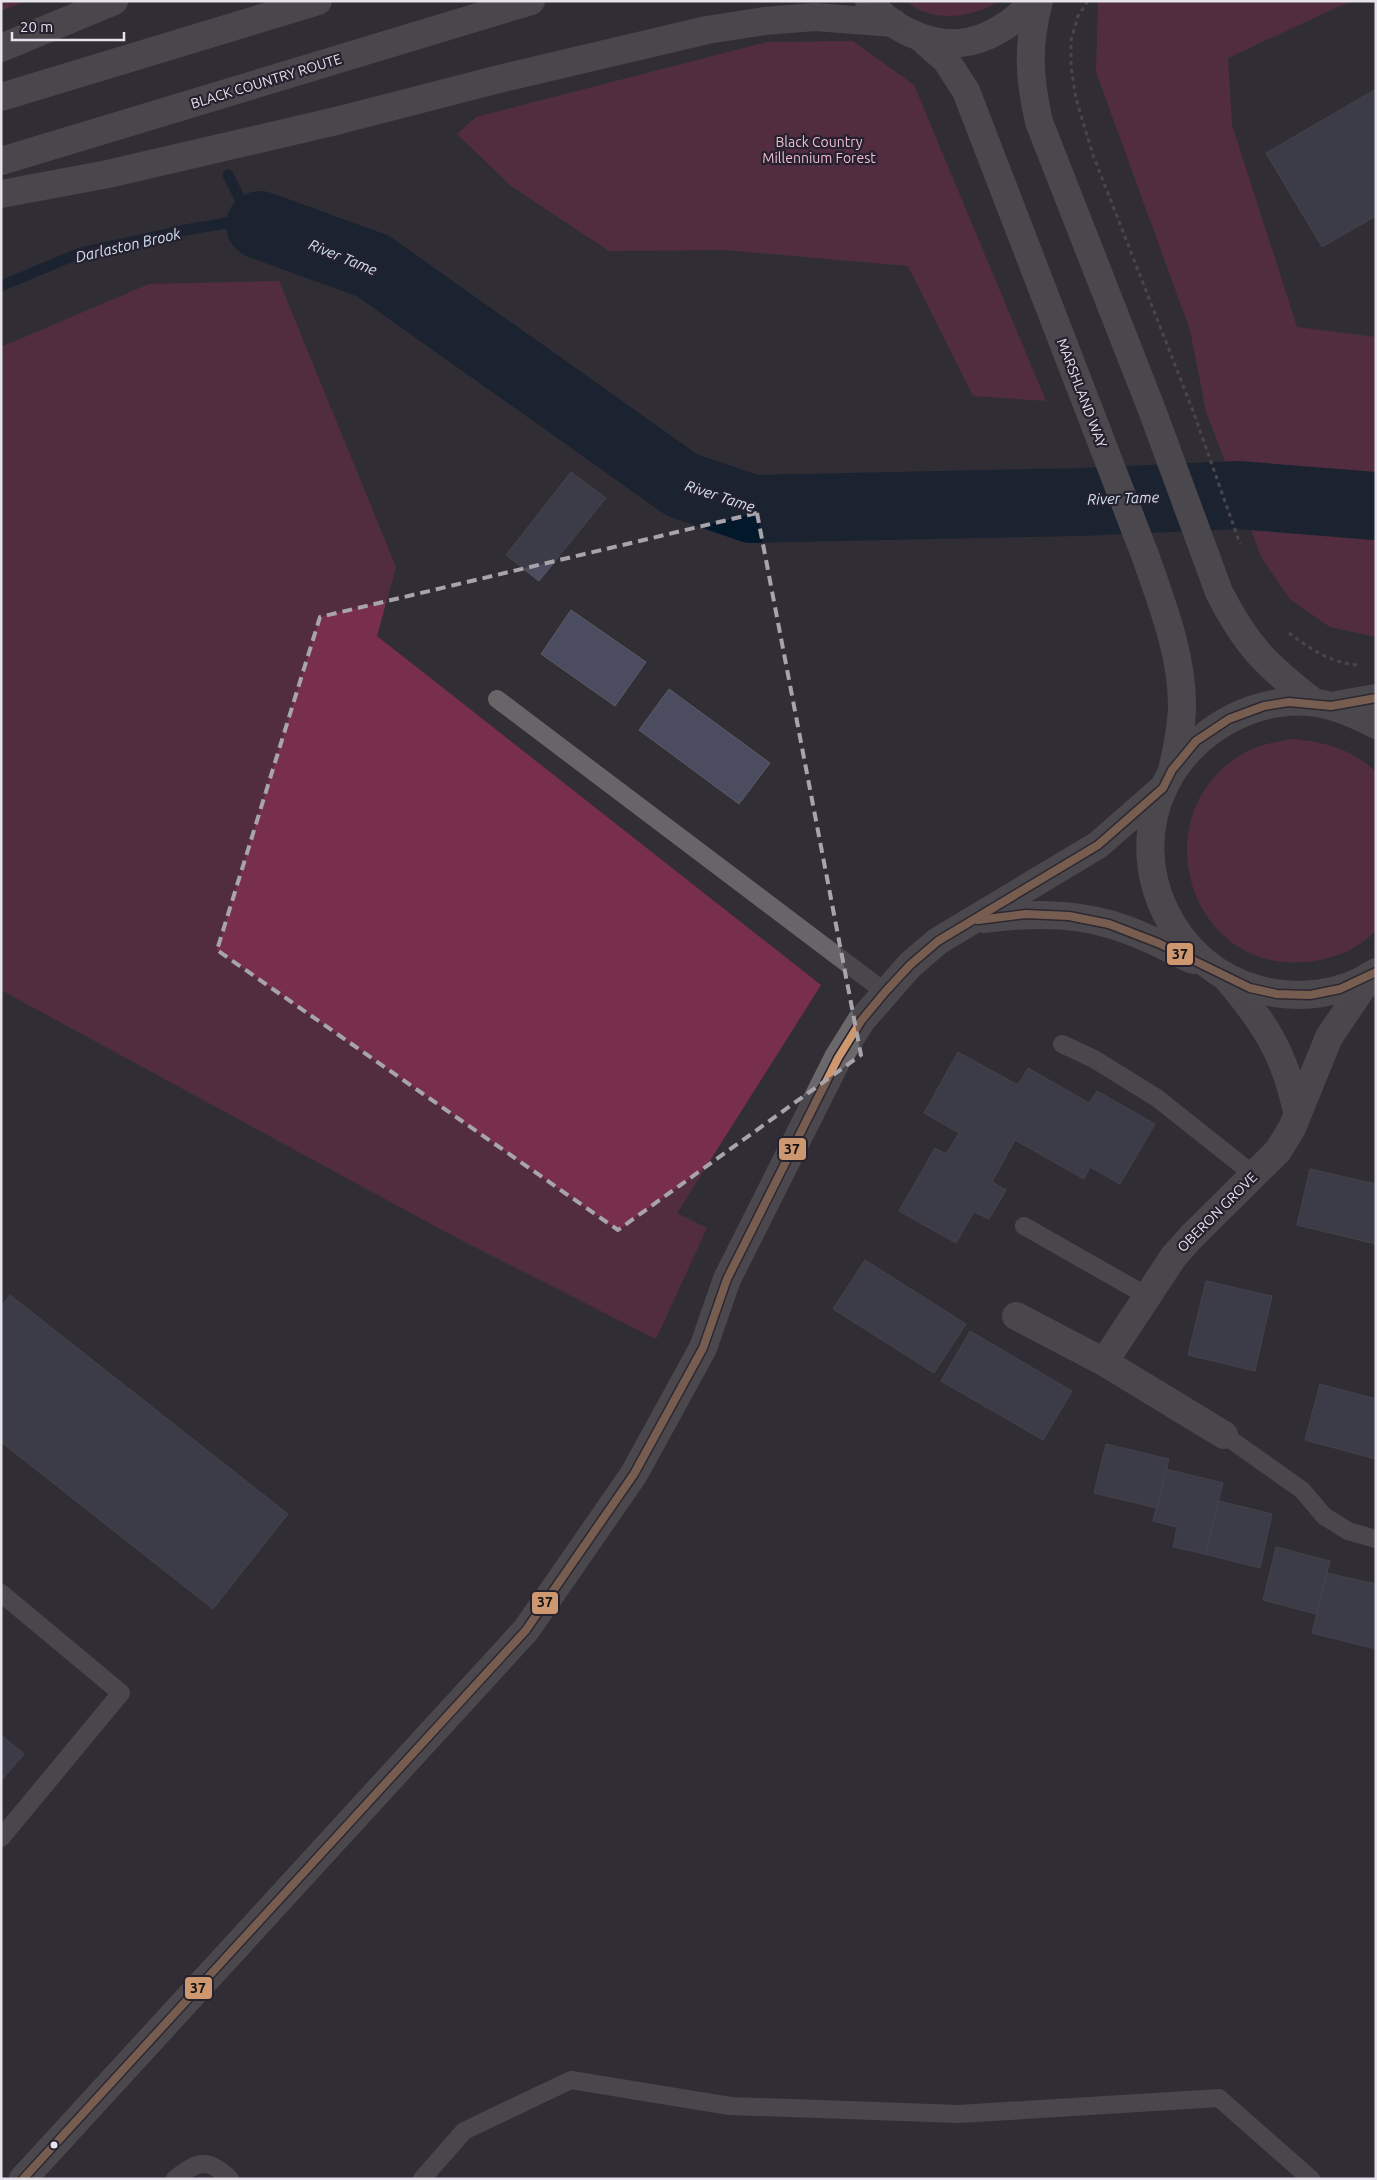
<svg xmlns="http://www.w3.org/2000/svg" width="1377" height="2180" font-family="Ubuntu,sans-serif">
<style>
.green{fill:#782e4d}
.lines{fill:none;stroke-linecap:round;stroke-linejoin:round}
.stream{stroke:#04182b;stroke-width:11}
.river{stroke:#04182b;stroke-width:68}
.building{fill:#4b4c5f;stroke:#5c5c62}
.path{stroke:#666467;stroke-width:3;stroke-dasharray:4 4;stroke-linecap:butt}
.lane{stroke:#686569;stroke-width:18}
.street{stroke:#686569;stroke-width:28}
.secondary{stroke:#6b686c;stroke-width:28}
.highway{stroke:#676468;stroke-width:28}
.bus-1-casing{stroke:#26212e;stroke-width:11}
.bus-1{stroke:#cd976f;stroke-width:8}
.marked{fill:none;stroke:#a7a4ac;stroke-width:4;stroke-dasharray:10 6;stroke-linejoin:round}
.bus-dot{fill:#e6e3ec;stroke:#26212e;stroke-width:2}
.labels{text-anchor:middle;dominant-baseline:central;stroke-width:4.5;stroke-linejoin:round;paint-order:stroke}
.street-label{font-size:14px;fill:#e6e3ec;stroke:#26212e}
.park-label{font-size:14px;fill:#f3becf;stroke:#26212e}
.water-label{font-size:15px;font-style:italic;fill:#d0e3f5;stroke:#26212e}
.line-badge{stroke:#26212e;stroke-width:2}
.pale-badge-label{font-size:14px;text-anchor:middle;font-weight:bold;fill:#111}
</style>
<rect width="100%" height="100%" fill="#312e35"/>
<path class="green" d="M1,1H26L1,11Z
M906,1H999C972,18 933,24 906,1Z
M1098,1H1355L1342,5L1228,58L1232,125L1297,327L1376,337V637L1330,627L1290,599L1262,559L1206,411L1190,330L1096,72Z
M853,41L914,85L1046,401L973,396L908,266L725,250L609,251L511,186L457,134L476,117L767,42Z
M279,281L396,567L377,636L821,985L677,1213L707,1228L656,1339L455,1237L1,990V347L149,284Z
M1293,739C1325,742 1352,749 1376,772V931C1356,950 1332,960 1305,962C1186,972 1141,809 1246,752C1260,744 1277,742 1293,739Z"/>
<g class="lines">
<path class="stream" d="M228,175L243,205L260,225
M1,286L80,253L185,230L226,223L260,225"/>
<path class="river" d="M260,225L373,266L682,485L752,509L1080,502L1238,495L1376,506"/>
</g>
<path class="building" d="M1376,89V216L1322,247L1266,153Z
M571,472L606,498L539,581L506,555Z
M571,610L646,662L615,706L541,654Z
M669,689L770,763L739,804L639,730Z
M958,1052L1018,1085L1028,1068L1089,1103L1097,1091L1155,1124L1120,1184L1090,1167L1084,1179L1015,1140L992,1182L1006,1190L989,1219L974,1212L956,1243L899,1211L935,1148L946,1154L959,1133L924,1113Z
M1310,1169L1376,1184V1244L1297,1225Z
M865,1260L966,1324L934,1373L833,1309Z
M1206,1281L1272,1296L1255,1371L1188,1355Z
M10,1295L288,1514L213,1609L1,1442V1306Z
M970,1331L1072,1391L1043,1440L941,1381Z
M1320,1384L1376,1399V1459L1305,1440Z
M1106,1444L1169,1459L1157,1508L1094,1493Z
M1166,1469L1223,1483L1205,1554L1173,1547L1177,1527L1153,1521Z
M1219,1501L1272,1514L1260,1568L1205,1554Z
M1276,1547L1330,1561L1316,1614L1263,1600Z
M1327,1573L1376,1584V1649L1312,1633Z
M1,1735L24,1754L1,1781Z"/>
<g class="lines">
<path class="path" d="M1088,1L1078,16L1071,40V67L1076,99L1093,155L1193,411L1240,544
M1289,633C1309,648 1331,663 1357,665"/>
<path class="lane" d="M497,699L885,992
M1062,1044L1094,1059L1157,1098L1254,1175
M1024,1226L1147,1296
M1224,1435L1302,1490L1324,1516L1348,1531L1376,1539
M1,1593L121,1693L1,1838
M175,2179C197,2161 208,2157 230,2179
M422,2179L464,2131L571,2080L730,2106L959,2114L1219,2098L1311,2179"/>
<path class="street" d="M1225,976C1264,1022 1285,1053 1297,1112
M1016,1316L1104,1362L1224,1435
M1104,1362L1174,1256L1192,1236L1278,1151L1292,1128L1329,1037L1371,975"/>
<path class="secondary" d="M869,1C889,27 928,46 960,43C986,41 1017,22 1032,1
M1039,1C1027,46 1029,78 1039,122L1152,410L1219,592C1246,646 1268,667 1315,703
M920,37L946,60L966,91L1145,555C1162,604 1182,654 1182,705C1182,727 1177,749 1172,770
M1331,706L1376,698
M1376,725C1363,718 1345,710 1331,706C1266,688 1192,727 1164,787C1125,868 1173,968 1260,990C1298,1000 1343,995 1376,972
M983,919C1025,914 1067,912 1109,924C1138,932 1166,947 1193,960
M23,2179L526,1630L634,1474L703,1348L727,1279L838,1058L861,1021L910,965L938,941L1098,845L1163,788"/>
<path class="highway" d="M1,48L114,1
M1,97L318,1
M1,161L531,1
M1,194L108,174L336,121L499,79L707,30L764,21L815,17L894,23"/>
<g class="bus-1-casing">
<path id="bus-1" d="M978,920L1026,914L1069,916L1109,924L1158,943L1250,988L1277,994L1310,995L1340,989L1376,972
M23,2179L526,1630L634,1474L703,1348L727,1279L838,1058L861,1021L885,992L910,965L938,941L1098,845L1163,788L1172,770L1196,741L1229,719L1264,706L1289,702L1331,706L1376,698"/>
</g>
<use href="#bus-1" class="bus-1"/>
</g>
<path d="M0 0H1377V2180H0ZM757,513L861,1055L618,1230L217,950L320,617Z" fill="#312e35" fill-opacity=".55" fill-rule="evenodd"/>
<path class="marked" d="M757,513L861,1055L618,1230L217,950L320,617Z"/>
<circle class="bus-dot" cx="54" cy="2145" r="4.5"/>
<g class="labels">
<g class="street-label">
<text transform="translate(266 81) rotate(-17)">BLACK COUNTRY ROUTE</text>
<text transform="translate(1082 393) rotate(69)">MARSHLAND WAY</text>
<text transform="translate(1217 1212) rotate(-45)">OBERON GROVE</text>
</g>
<g class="park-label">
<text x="819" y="142">Black Country<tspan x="819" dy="16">Millennium Forest</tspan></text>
</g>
<g class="water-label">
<text transform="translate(128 245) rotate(-13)">Darlaston Brook</text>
<text transform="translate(343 257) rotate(22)">River Tame</text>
<text transform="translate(720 496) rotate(18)">River Tame</text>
<text transform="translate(1123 498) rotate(-2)">River Tame</text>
</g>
</g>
<g class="line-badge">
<rect x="1166" y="942" width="28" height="24" rx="5" fill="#cd976f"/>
<rect x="778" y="1137" width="29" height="24" rx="5" fill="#cd976f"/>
<rect x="531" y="1591" width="28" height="24" rx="5" fill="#cd976f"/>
<rect x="184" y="1976" width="29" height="24" rx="5" fill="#cd976f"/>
</g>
<g class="pale-badge-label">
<text x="1180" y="959">37</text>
<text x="792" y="1154">37</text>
<text x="545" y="1607">37</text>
<text x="198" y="1993">37</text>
</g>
<rect width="1377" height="2180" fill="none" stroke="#e6e3ec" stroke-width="5"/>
<path d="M12 32v8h112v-8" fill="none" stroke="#e6e3ec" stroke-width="2.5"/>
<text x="20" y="32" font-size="15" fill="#e6e3ec" stroke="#26212e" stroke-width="4" paint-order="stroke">20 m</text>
</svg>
